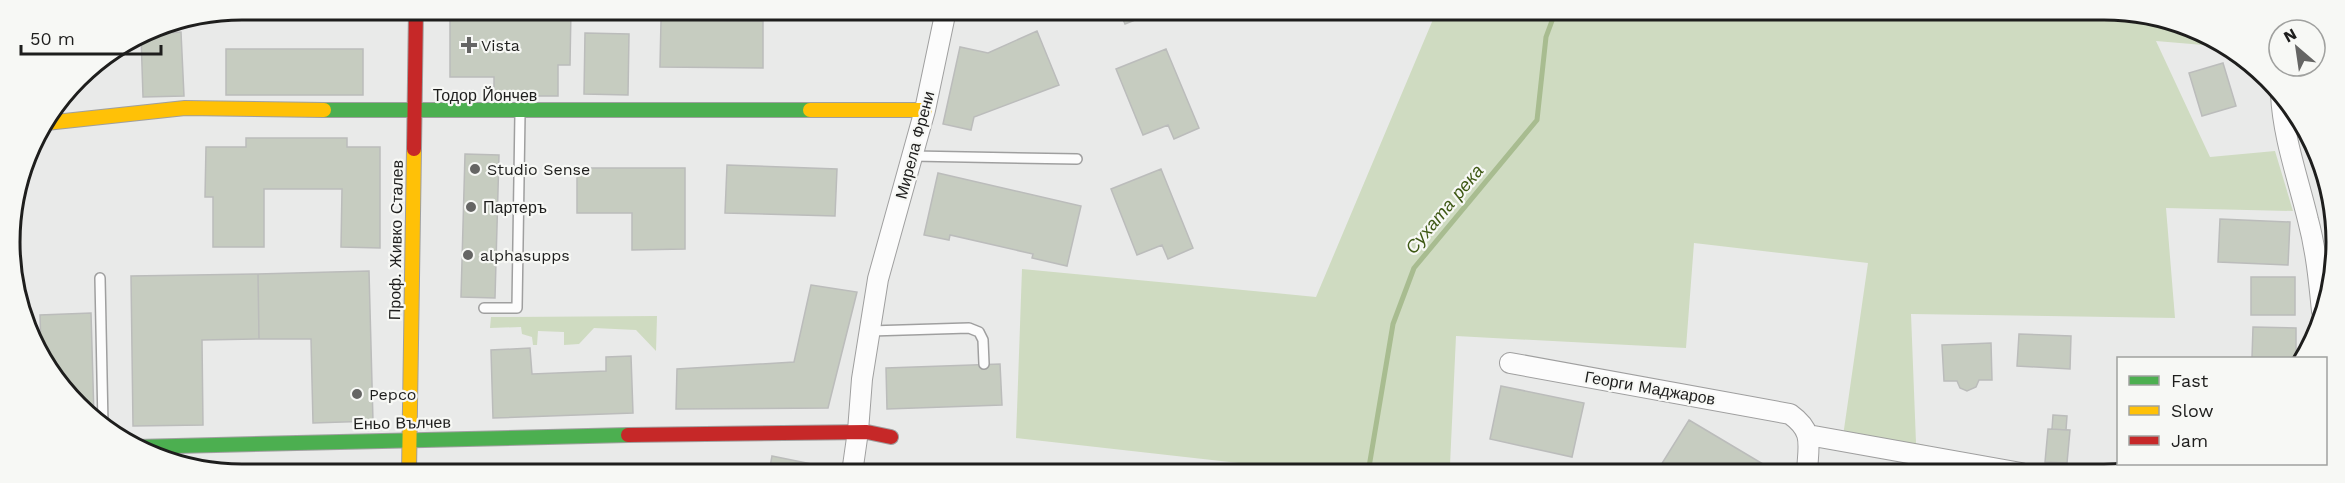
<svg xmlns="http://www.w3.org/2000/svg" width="2345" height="483" font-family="'Work Sans',sans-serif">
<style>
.green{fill:#cfdbc1}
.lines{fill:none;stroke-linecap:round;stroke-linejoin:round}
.stream{stroke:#a8bc90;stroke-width:5}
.building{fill:#c6ccc0;stroke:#bbbcbb;stroke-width:1.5}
.lane-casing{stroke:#9f9f9f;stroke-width:12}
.street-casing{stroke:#9f9f9f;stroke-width:22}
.fast-casing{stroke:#9f9f9f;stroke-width:16}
.slow-casing{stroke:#9f9f9f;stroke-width:16}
.jam-casing{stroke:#9f9f9f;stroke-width:16}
.lane{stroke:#fcfcfc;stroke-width:9}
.street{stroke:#fcfcfc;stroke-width:20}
.fast{stroke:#4caf50;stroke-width:14}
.slow{stroke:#ffc107;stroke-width:14}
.jam{stroke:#c62828;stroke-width:14}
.poi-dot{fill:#656564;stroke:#f7f8f5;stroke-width:2}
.labels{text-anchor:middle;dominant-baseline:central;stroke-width:4.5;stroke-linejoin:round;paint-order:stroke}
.poi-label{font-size:16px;fill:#1e1e1d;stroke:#f7f8f5;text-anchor:start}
.street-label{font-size:16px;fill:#1e1e1d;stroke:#f7f8f5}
.water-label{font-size:18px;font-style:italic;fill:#3e5814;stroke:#f7f8f5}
.rim{fill:none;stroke:#1e1e1d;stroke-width:3}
</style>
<rect width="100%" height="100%" fill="#e9eae9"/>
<path class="green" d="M1437,10L2134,11L2219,40L2227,47L2156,41L2210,157L2275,151L2293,211L2166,208L2175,318L1911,314L1916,443L2043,473H1980L1841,450L1868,263L1694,243L1686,348L1456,336L1450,465L1451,473H1327L1016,438L1022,269L1316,297Z
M657,316L656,351L636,330L594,328L579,344L564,345V332L538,331L537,345H533L532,337L522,334L521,327L490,328L491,317Z"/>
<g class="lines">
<path class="stream" d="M1368,473L1393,324L1414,268L1537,120L1546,37L1556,10"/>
</g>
<path class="building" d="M450,9H571L570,65H558V96H494V77H450Z
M983,10H1055V16Z
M1119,10H1160L1125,24Z
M661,20L763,21V68L660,67Z
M1037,31L1059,85L974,117L971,130L943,124L960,47L988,53Z
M181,32L184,96L143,97L141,35Z
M585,33L629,34L628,95L584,94Z
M226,49H363V95H226Z
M1166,49L1199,128L1174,139L1168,125L1143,135L1116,69Z
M2223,63L2236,106L2202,116L2189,73Z
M246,138H347V147H380V248L341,247L342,189H264V247H213V197H205L206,147H246Z
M465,154L499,155L495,298L461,297Z
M727,165L837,169L835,216L725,213Z
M577,168H685V249L632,250V213H577Z
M1161,169L1193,248L1168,259L1162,245L1137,255L1111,189Z
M938,173L1081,206L1067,266L1032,258L1033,254L950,235L949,240L924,235Z
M2220,219L2290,222L2288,265L2218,262Z
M369,271L373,421L313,423L311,339H259L258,274Z
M258,274L259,339L202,340L203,425L133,426L131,276Z
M2251,277H2295V315H2251Z
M811,285L857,292L828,408L676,409L677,369L794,362Z
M91,313L94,417L66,395L41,350L40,315Z
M2253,327L2296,328V358H2252Z
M2019,334L2071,336L2070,369L2017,366Z
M1991,343L1992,380H1979L1976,387L1967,391L1960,388L1957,381H1944L1942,345Z
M530,348L532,374L606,371V357L631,356L633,413L493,418L491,350Z
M1000,364L1002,405L887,409L886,368Z
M1501,386L1584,403L1572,457L1490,439Z
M2053,415L2067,416L2066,430L2052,429Z
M1689,420L1778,473H1656Z
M2048,429L2070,430L2067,463L2045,462Z
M772,456L822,466L821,473L769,472Z
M631,464L734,467V472H631Z
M328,467L373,468V472H327Z"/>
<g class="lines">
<g class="lane-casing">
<path id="lane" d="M913,156L1077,159
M100,278L103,425
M484,308H517L520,113
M870,331L969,328L979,332L983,340L984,364"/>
</g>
<g class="street-casing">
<path id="street" d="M2281,94C2283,137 2298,178 2308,220C2316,250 2319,280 2322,311
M1510,363L1790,414C1815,432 1808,445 1807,473
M1808,435L2021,473
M852,473L858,431L862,379L878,279L925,110L946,10"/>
</g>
<g class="fast-casing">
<path id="fast" d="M324,110H810
M136,447L628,435"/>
</g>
<g class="slow-casing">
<path id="slow" d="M810,110H925
M46,123L185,108L324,110
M409,472L414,149"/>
</g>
<g class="jam-casing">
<path id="jam" d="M414,149L416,9
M628,435L867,432L891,437"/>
</g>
<use href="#lane" class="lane"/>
<use href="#street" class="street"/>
<use href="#fast" class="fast"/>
<use href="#slow" class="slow"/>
<use href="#jam" class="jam"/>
</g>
<g class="poi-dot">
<path d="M466 36h6v6h6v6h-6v6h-6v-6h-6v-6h6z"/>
<circle cx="475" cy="169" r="6"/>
<circle cx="471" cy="207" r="6"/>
<circle cx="468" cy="255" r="6"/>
<circle cx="357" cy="394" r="6"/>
</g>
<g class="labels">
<g class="poi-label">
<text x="481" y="45">Vista</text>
<text x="487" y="169">Studio Sense</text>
<text x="483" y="207">Партеръ</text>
<text x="480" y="255">alphasupps</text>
<text x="369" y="394">Pepco</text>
</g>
<g class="street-label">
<text x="485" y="95">Тодор Йончев</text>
<text transform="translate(915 145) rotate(-75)">Мирела Френи</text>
<text transform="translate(396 240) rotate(-89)">Проф. Живко Сталев</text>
<text transform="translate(1650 388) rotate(10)">Георги Маджаров</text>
<text transform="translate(402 423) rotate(-1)">Еньо Вълчев</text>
</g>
<g class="water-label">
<text transform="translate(1444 209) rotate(-50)">Сухата река</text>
</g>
</g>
<path d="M0 0H2345V483H0ZM242 20H2104A222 222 0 0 1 2326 242V242A222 222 0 0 1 2104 464H242A222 222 0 0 1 20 242V242A222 222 0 0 1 242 20Z" fill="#f7f8f5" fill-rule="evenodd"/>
<path class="rim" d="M242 20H2104A222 222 0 0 1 2326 242V242A222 222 0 0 1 2104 464H242A222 222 0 0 1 20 242V242A222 222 0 0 1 242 20Z"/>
<rect x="2117" y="357" width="210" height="108" fill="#f7f8f5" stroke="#a0a19f" stroke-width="1.5"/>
<rect x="2129" y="376" width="30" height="9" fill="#4caf50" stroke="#a0a19f" stroke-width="1.5"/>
<text x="2171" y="387" font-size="18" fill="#1e1e1d">Fast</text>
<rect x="2129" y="406" width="30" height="9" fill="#ffc107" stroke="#a0a19f" stroke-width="1.5"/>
<text x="2171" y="417" font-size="18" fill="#1e1e1d">Slow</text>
<rect x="2129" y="436" width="30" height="9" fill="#c62828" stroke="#a0a19f" stroke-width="1.5"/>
<text x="2171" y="447" font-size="18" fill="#1e1e1d">Jam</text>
<g transform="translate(2297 48) rotate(331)"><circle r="28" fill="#f7f8f5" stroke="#a0a19f" stroke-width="1.5"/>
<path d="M0-4.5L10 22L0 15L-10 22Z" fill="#656564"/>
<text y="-9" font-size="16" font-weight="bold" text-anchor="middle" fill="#1e1e1d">N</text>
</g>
<path d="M21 45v9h140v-9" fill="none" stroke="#1e1e1d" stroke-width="3"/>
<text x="30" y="45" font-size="18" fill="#1e1e1d" stroke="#f7f8f5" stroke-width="4.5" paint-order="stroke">50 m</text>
</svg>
